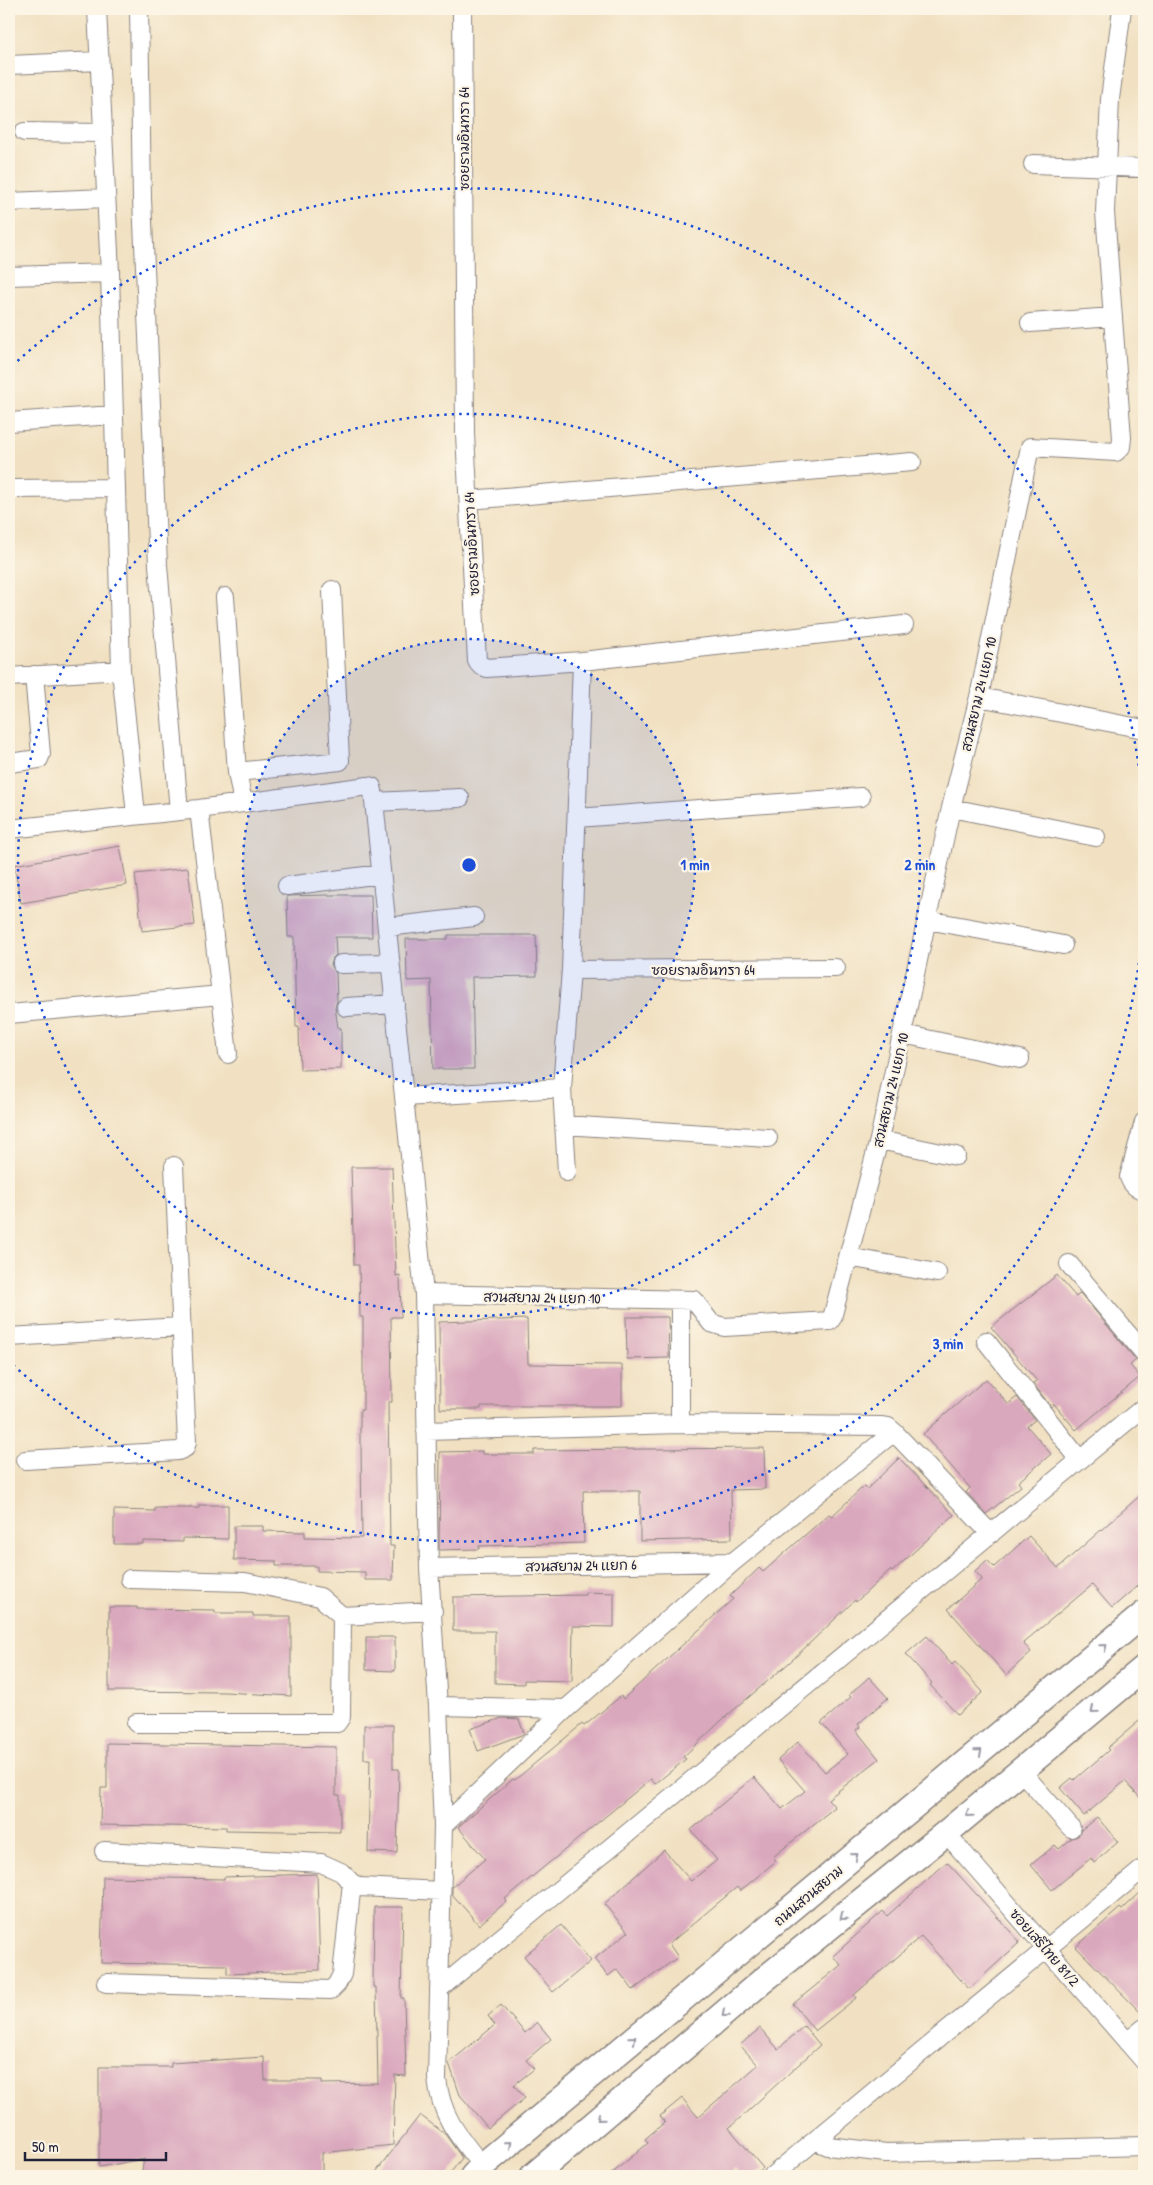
<svg xmlns="http://www.w3.org/2000/svg" width="1153" height="2185" font-family="'Patrick Hand','Playpen Sans Thai',sans-serif">
<style>
.building{fill:#daa8bd}
.lines{fill:none;stroke-linecap:round;stroke-linejoin:round}
.street-casing{stroke:#8a827e;stroke-width:20}
.secondary-casing{stroke:#8a827e;stroke-width:28}
.street{stroke:#fff;stroke-width:18}
.secondary{stroke:#fff;stroke-width:25}
.oneway{stroke:#9c9ca7}
.ring{fill:none;stroke:#1d4ed8;stroke-width:2.5;stroke-dasharray:2.5 5}
.labels{text-anchor:middle;dominant-baseline:central;stroke-width:4.5;stroke-linejoin:round;paint-order:stroke}
.street-label{font-size:14px;fill:#22223b;stroke:#fcf5e5}
.centre{fill:#1d4ed8;stroke:#fcf5e5;stroke-width:2.5}
.ring-label{font-size:15px;text-anchor:middle;font-weight:bold;fill:#1d4ed8;stroke:#fcf5e5;stroke-width:4.5;stroke-linejoin:round;paint-order:stroke}
</style>
<rect width="100%" height="100%" fill="#fcf5e5"/>
<filter id="ink" filterUnits="userSpaceOnUse"><feTurbulence type="fractalNoise" baseFrequency=".02" numOctaves="2"/><feDisplacementMap in="SourceGraphic" scale="10" xChannelSelector="R" yChannelSelector="G"/><feConvolveMatrix kernelMatrix="1 2 1 2 8 2 1 2 1" color-interpolation-filters="sRGB"/></filter>
<filter id="wash" filterUnits="userSpaceOnUse"><feTurbulence type="fractalNoise" baseFrequency=".0096" numOctaves="4" result="noise"/><feDisplacementMap in="SourceGraphic" scale="20" xChannelSelector="R" yChannelSelector="G"/><feGaussianBlur stdDeviation="1.12" result="paint"/><feColorMatrix in="noise" values="0 0 0 0 0 0 0 0 0 0 0 0 0 0 0 0 0 1.4 0 .05"/><feComposite in="paint" operator="in"/></filter>
<g filter="url(#wash)">
<rect width="100%" height="100%" fill="#f1e1c2"/>
<g id="blocks">
<path class="building" d="M120,846L127,885L21,903L14,865Z
M188,868L195,925L142,931L135,874Z
M328,895H371L372,937H335L336,955L332,959L330,965L336,973L337,1001L335,1007L338,1028H341V1069L300,1070L299,1027H296L294,937H288L287,896Z
M448,935H536L537,976L472,977L474,1069H433L431,980L407,981L406,939H448Z
M351,1167H392L396,1276L400,1275L401,1317H391L392,1402H388L390,1546H394L393,1580H365V1572L317,1571V1566H276V1561L234,1560V1526H263V1531L305,1532V1537L362,1538L361,1444H360V1410H363V1317H360L359,1265H354Z
M1057,1275L1076,1297L1080,1293L1136,1360L1130,1365L1140,1377L1076,1430L1054,1404L1051,1407L1033,1383L1037,1381L991,1327Z
M626,1317H668L669,1358L627,1359Z
M527,1319L528,1364L622,1365V1406H481V1409H440L439,1322Z
M986,1379L1008,1404L1017,1397L1035,1420L1027,1426L1051,1454L1018,1482L1021,1486L986,1514L966,1492L970,1488L923,1434Z
M764,1448L765,1489L731,1490L732,1539L640,1541V1491H583L584,1543L479,1546V1549L439,1550L440,1452L482,1451V1454H534V1450Z
M899,1458L954,1515L892,1572L890,1570L856,1602L855,1600L790,1662L722,1720L683,1757L686,1759L655,1784L651,1779L505,1899L507,1901L479,1925L452,1894V1887L485,1859L458,1827L513,1779L515,1780L582,1724L584,1726L621,1696L623,1699L733,1599L730,1596L759,1568L763,1572L829,1514L832,1516L864,1486L867,1489Z
M1144,1492V1580L1112,1608L1092,1585L1023,1643L1031,1652L1006,1675L948,1609L982,1579L975,1571L987,1560L994,1567L1029,1536L1058,1568Z
M199,1505H228V1539L183,1538V1542L143,1541V1544H114V1510L155,1511V1508H199Z
M585,1592L614,1593V1627L573,1626L572,1681L524,1680V1684L495,1683V1631H453V1597L585,1595Z
M109,1607H137V1609L215,1610V1613H253V1616H291V1696L225,1692L109,1691Z
M927,1636L952,1665L955,1662L983,1692L958,1715L930,1685L932,1683L906,1654Z
M366,1637H395V1671L366,1670Z
M869,1677L888,1698L858,1724L860,1727L856,1730L879,1759L828,1799L835,1807L773,1857L776,1861L740,1891L737,1887L669,1944L678,1957L633,1990L617,1969L608,1976L594,1959L628,1932L604,1904L664,1850L691,1881L717,1860L691,1830L754,1777L782,1809L805,1791L778,1760L798,1742L825,1772L848,1754L821,1723L851,1697L849,1695Z
M1144,1717V1802L1125,1781L1084,1816L1060,1788L1072,1778L1074,1780L1109,1750L1107,1748Z
M502,1718L519,1719L524,1734L478,1751L470,1729Z
M364,1725H393V1769H399L397,1853L368,1852L370,1759H364Z
M107,1743L336,1747V1795H340V1832L226,1830V1827L100,1825L101,1788H107Z
M1097,1817L1118,1842L1094,1863L1091,1858L1052,1890L1031,1865L1055,1845L1059,1849L1072,1838L1078,1836L1081,1830Z
M947,1862L1020,1942L969,1989L921,1936L854,1995L856,1998L815,2031L793,2004L841,1965L833,1956L883,1911L887,1916Z
M317,1874L320,1970L227,1974V1965L101,1963L103,1877L224,1879V1877Z
M1144,1889V2016L1076,1947L1120,1908L1122,1910Z
M374,1907H403L401,1998H404L406,2076L395,2075L393,2145L322,2153V2176H177V2173L141,2176L144,2159L99,2167V2067H171V2063L264,2057L265,2080H322V2084L378,2083L376,1987H373Z
M561,1925L591,1961L553,1992L524,1956Z
M501,2005L525,2033L537,2022L551,2039L526,2060L534,2069L514,2085L525,2098L488,2128L460,2095L449,2063L495,2025L488,2016Z
M804,2026L820,2045L729,2128L763,2168L753,2176H741L735,2169L726,2176H609L648,2143L645,2139L665,2122L660,2116L682,2098L698,2117L758,2065L740,2045L760,2028L778,2049Z
M420,2115L445,2134L462,2158L448,2176H373Z"/>
</g>
</g>
<g filter="url(#ink)">
<use href="#blocks" fill-opacity="0" stroke="#8a827e" stroke-width="1"/>
<g class="lines">
<g class="street-casing">
<path id="street" d="M97,9L110,273L121,670L136,815
M139,9L142,199L158,565L179,811
M462,9L465,434L477,661L480,665L487,668L582,661L904,625
M9,65L99,61
M24,132L103,133
M1033,164L1144,168
M9,202L106,198
M9,276L110,273
M1030,323L1113,317
M9,422L114,415
M9,489L116,488
M469,500L912,462
M225,597L237,772L340,761L332,590
M9,677L121,670
M979,697L1144,729
M9,763L39,759L41,754L34,675
M237,772L243,803
M374,802L460,798
M951,808L1096,837
M199,809L228,1054
M577,818L861,797
M9,829L199,809L368,786L372,787L373,791L424,1294L429,1568L438,1706L443,1826L437,2079C441,2117 459,2137 482,2166
M287,886L381,874
M927,920L1063,945
M387,927L474,917
M341,964L390,963
M571,970L836,968
M346,1007L395,1004
M9,1014L221,995
M903,1034L1020,1059
M404,1097L562,1088
M1144,1122L1129,1177C1132,1185 1136,1188 1144,1190
M564,1125L768,1138
M879,1140L956,1156
M567,1172L562,1088L571,970L582,661
M848,1257L937,1273
M1069,1264L1144,1353
M424,1294L694,1300L711,1323L724,1327L830,1321L832,1318L879,1140L951,808L979,697L1030,447L1116,452L1121,447L1122,438L1105,212L1110,99L1122,9
M680,1300V1424
M9,1337L181,1327
M986,1341L1080,1460
M426,1431L680,1424L881,1426L888,1427L894,1432L991,1534
M25,1460L178,1451L185,1448L187,1442L174,1166
M429,1568L733,1562
M130,1579L245,1582L320,1597L342,1616L433,1611
M438,1706L566,1709
M136,1723H337L341,1717L342,1616
M1021,1771L1071,1828
M443,1826L566,1709L733,1562L894,1432
M946,1833L1144,2061
M104,1851L321,1863L341,1872L352,1883L360,1887L441,1891
M106,1983L331,1990L337,1984L342,1974L352,1883
M439,1989L1144,1407
M1127,2042L1144,2028
M816,2141L828,2146L886,2153L1144,2146
M772,2176L1144,1868"/>
</g>
<g class="secondary-casing">
<path id="secondary" d="M473,2176L482,2166L1144,1614
M533,2176L761,1982L946,1833L1144,1668"/>
</g>
<use href="#street" class="street"/>
<use href="#secondary" class="secondary"/>
</g>
<defs><path id="oneway-chevron" d="M-2-3.5L2.5 0L-2 3.5" fill="none" stroke-width="1.6" stroke-linecap="round" stroke-linejoin="round" transform="scale(1.25)"/></defs>
<g class="oneway">
<use href="#oneway-chevron" transform="translate(1104 1647) rotate(-40)"/>
<use href="#oneway-chevron" transform="translate(1094 1710) rotate(140)"/>
<use href="#oneway-chevron" transform="translate(979 1752) rotate(-40)"/>
<use href="#oneway-chevron" transform="translate(969 1814) rotate(141)"/>
<use href="#oneway-chevron" transform="translate(855 1856) rotate(-40)"/>
<use href="#oneway-chevron" transform="translate(843 1917) rotate(141)"/>
<use href="#oneway-chevron" transform="translate(725 2014) rotate(139)"/>
<use href="#oneway-chevron" transform="translate(633 2039) rotate(-40)"/>
<use href="#oneway-chevron" transform="translate(600 2118) rotate(140)"/>
<use href="#oneway-chevron" transform="translate(509 2144) rotate(-40)"/>
</g>
</g>
<circle cx="469" cy="865" r="226" fill="#1d4ed8" fill-opacity=".12"/>
<g class="ring">
<circle cx="469" cy="865" r="226"/>
<circle cx="469" cy="865" r="451"/>
<path d="M1144 918A677 677 0 0 1 12 1364M12 366A677 677 0 0 1 1144 812"/>
</g>
<g class="labels">
<g class="street-label">
<text transform="translate(463 139) rotate(-90)">ซอยรามอินทรา 64</text>
<text transform="translate(471 544) rotate(-93)">ซอยรามอินทรา 64</text>
<text transform="translate(978 694) rotate(-77)">สวนสยาม 24 แยก 10</text>
<text x="703" y="969">ซอยรามอินทรา 64</text>
<text transform="translate(890 1090) rotate(-77)">สวนสยาม 24 แยก 10</text>
<text transform="translate(542 1297) rotate(1)">สวนสยาม 24 แยก 10</text>
<text transform="translate(581 1565) rotate(-1)">สวนสยาม 24 แยก 6</text>
<text transform="translate(808 1895) rotate(-40)">ถนนสวนสยาม</text>
<text transform="translate(1045 1947) rotate(49)">ซอยเสรีไทย 81/2</text>
</g>
</g>
<circle cx="469" cy="865" r="8" class="centre"/>
<g class="ring-label">
<text x="695" y="870">1 min</text>
<text x="920" y="870">2 min</text>
<text x="948" y="1349">3 min</text>
</g>
<rect width="1153" height="2185" fill="none" stroke="#fcf5e5" stroke-width="30"/>
<path d="M25 2152v8h141v-8" fill="none" stroke="#22223b" stroke-width="2.5"/>
<text x="32" y="2152" font-size="15" fill="#22223b" stroke="#fcf5e5" stroke-width="4" paint-order="stroke">50 m</text>
</svg>
